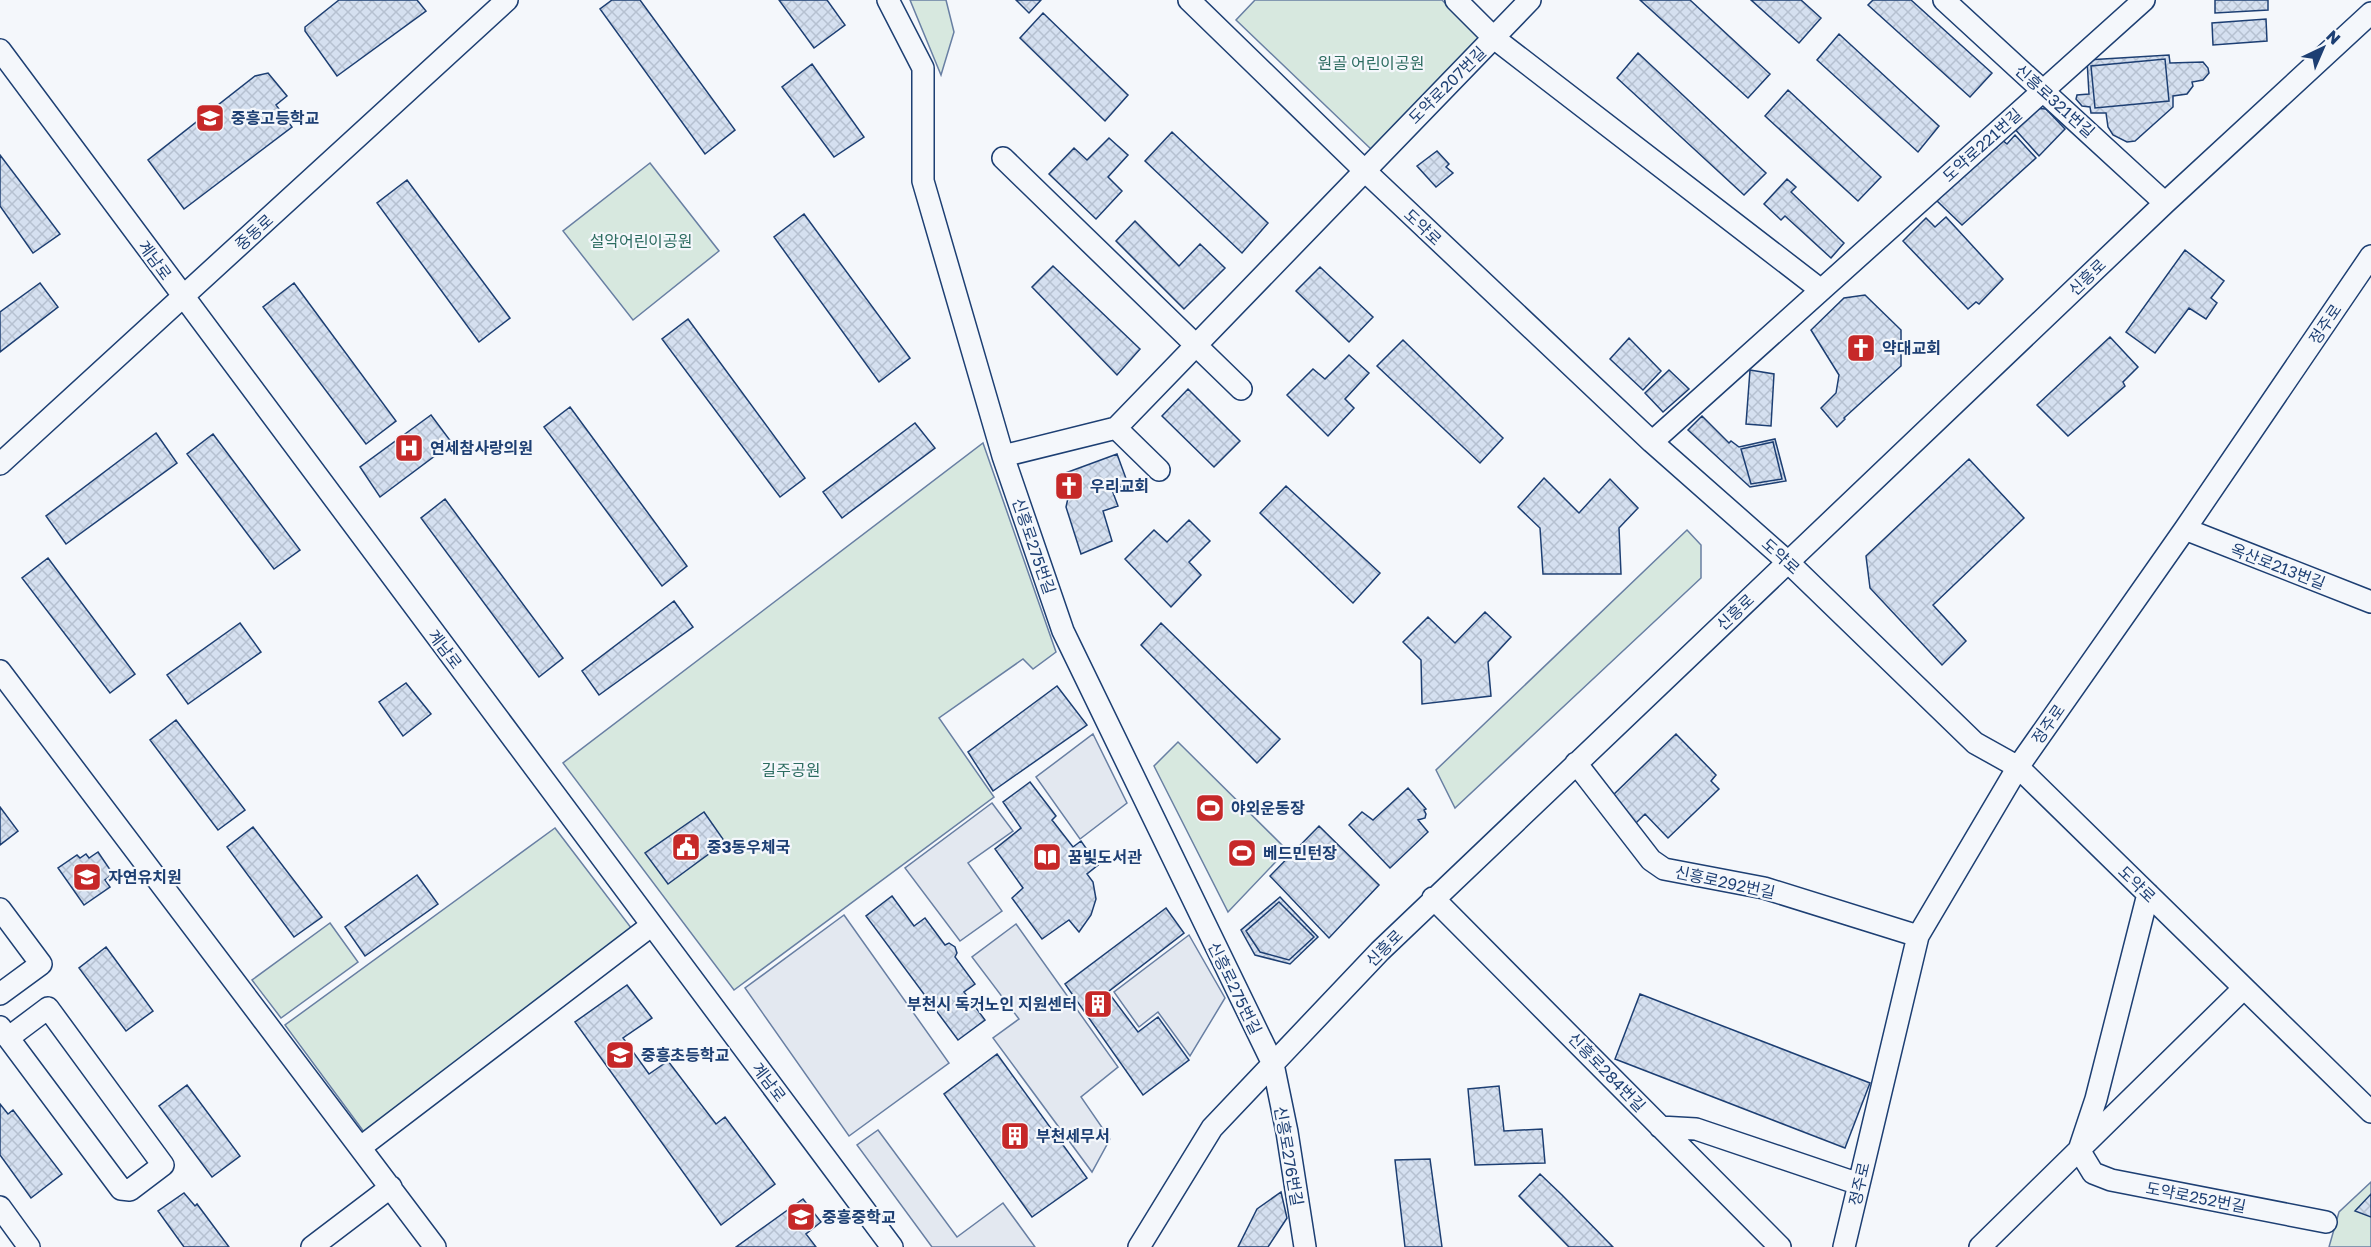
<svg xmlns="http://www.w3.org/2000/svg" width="2371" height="1247" font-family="'Golos Text','Noto Sans KR',sans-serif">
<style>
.green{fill:#d7e8df;stroke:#687fa3;stroke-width:1.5}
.parking{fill:#e3e8f0;stroke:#687fa3;stroke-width:1.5}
.building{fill:url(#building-cross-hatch);stroke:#1d3f73;stroke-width:1.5}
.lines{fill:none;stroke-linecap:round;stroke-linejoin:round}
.minor-casing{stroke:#1d3f73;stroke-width:24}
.minor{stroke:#f4f7fb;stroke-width:21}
.labels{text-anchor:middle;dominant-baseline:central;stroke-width:4.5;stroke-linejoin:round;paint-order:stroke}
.park-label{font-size:16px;fill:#2c6c60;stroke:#f4f7fb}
.street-label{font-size:16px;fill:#1d3f73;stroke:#f4f7fb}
.poi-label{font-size:16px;font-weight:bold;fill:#1d3f73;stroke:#f4f7fb;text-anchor:start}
</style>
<defs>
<pattern id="building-cross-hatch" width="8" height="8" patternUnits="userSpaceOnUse" patternTransform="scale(1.5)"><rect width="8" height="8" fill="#d5e0f0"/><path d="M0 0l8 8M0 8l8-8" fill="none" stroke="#b6c1d1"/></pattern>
</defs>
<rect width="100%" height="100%" fill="#f4f7fb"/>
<path class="green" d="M910,0H946L954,32L941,75Z
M1255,0H1442L1481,39L1373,151L1236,20Z
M650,163L719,251L633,320L563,231Z
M983,443L1056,652L1033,669L1023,659L939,718L994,797L734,990L563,763Z
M1687,530L1701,545V578L1455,808L1436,770Z
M1178,742L1287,850L1228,912L1154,766Z
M555,828L632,929L364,1132L285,1025Z
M330,923L358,962L281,1018L252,980Z
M2371,1182V1247H2329L2339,1212Z"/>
<path class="parking" d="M1093,734L1127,803L1080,839L1036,777Z
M992,803L1013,831L968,863L1002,911L960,941L905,868Z
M844,915L949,1063L849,1136L745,988Z
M1016,924L1118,1067L1081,1097L1110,1139L1092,1172L993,1038L1019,1019L972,957Z
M1189,935L1225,998L1190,1056L1158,1012L1139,1027L1114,992Z
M878,1130L957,1237L1003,1203L1035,1247H932L857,1145Z"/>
<path class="building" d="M339,0H417L426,11L337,76L305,31V27Z
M612,0H640L735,130L705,154L600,9Z
M779,0H827L845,25L814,48Z
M1016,0H1041L1029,13Z
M1640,0H1690L1770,74L1748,98Z
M1751,0H1801L1821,18L1799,43Z
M1873,0H1911L1992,73L1970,97L1868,5Z
M2215,0H2268V10L2215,13Z
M1043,13L1128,95L1105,121L1020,38Z
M2266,19L2267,41L2213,45L2212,23Z
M1839,34L1939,126L1918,152L1817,60Z
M1638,53L1766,173L1744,195L1617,78Z
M2169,55L2170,63L2203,62L2208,68L2209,73L2203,80L2192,82L2193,86L2187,94L2173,96V107L2135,141L2127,142L2113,135L2108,127L2106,113H2091L2090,107L2082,106L2076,99L2077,95L2089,94L2087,60Z
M2165,59L2169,101L2095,108L2091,66Z
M812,64L864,137L834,157L782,87Z
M268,73L287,96L276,105L292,127L184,209L148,160L255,76Z
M1788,90L1881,177L1858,201L1765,116Z
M2032,108L2046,109L2065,129L2039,156L2013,127Z
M1172,132L1268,223L1242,253L1145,161Z
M2015,135L2036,158L1962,225L1936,200L2000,138L2007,144Z
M1109,138L1128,155L1108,177L1122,191L1096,219L1049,174L1074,148L1087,160Z
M1437,151L1449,164L1446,167L1453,173L1436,187L1417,166Z
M0,155L60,234L33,253L0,206Z
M1787,179L1796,187L1791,192L1844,243L1831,258L1785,216L1781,220L1764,204Z
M407,180L510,318L479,342L377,203Z
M804,214L910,358L879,382L774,237Z
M1946,217L2003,279L1979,304L1976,302L1968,309L1903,241L1926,218L1935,227Z
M1135,221L1179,266L1200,244L1225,268L1184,309L1116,241Z
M2185,250L2224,281L2211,298L2217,303L2206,319L2189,308L2155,353L2126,332Z
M1053,266L1140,349L1117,375L1032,287Z
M1320,267L1373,317L1349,342L1296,291Z
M40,283L58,307L0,352V312Z
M294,283L396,421L366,444L263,307Z
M1865,295L1901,330V366L1844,418L1845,419L1837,427L1821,408L1836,393L1839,375L1811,330L1844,298Z
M688,319L805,478L780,497L662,339Z
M2110,337L2138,367L2123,382L2125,386L2068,436L2037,405Z
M1629,338L1661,371L1643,390L1610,359Z
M1403,340L1503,438L1480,463L1377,366Z
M1349,355L1369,373L1345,399L1354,408L1328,436L1287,395L1313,369L1325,379Z
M1669,370L1689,389L1663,412L1645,393Z
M1750,370L1774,374L1771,426L1746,424Z
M1188,389L1240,441L1214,467L1162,416Z
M570,407L687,566L662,586L544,427Z
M431,415L452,443L380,497L360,467Z
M1702,416L1729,443L1731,441L1739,447L1775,439L1786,481L1750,487L1688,430Z
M915,423L935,448L842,518L823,492Z
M156,433L177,463L66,544L46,516Z
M213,434L300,550L274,569L187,454Z
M1773,442L1782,479L1751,484L1741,449Z
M1117,454L1128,484L1112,490L1118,506L1103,511L1112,541L1081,554L1066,507L1068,498L1060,475Z
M1969,459L2024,518L1933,605L1966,641L1942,665L1870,588L1866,556Z
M1544,478L1579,513L1610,479L1638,508L1619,528L1621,574H1543L1540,528L1518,507Z
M1286,486L1380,573L1353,603L1260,513Z
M445,499L563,658L539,677L421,518Z
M1189,520L1210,541L1189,562L1201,575L1171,607L1125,559L1154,530L1167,542Z
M48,558L135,674L110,693L22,578Z
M674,601L693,627L599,695L582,671Z
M1485,612L1511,637L1488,662L1491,696L1422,704L1421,660L1403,642L1428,617L1455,643Z
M240,623L261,652L188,704L167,675Z
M1161,623L1280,739L1257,763L1141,645Z
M406,683L431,714L403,736L379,702Z
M1057,686L1087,725L993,791L968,752Z
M176,720L245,810L218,830L150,740Z
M1676,734L1716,775L1711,781L1719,789L1668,838L1645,814L1635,824L1610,798Z
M1030,782L1056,816L1052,820L1073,847L1081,841L1098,865L1087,874L1093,882L1096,899L1091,915L1079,932L1069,920L1042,939L1012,898L1023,888L995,849L1021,828L1003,802Z
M1408,788L1426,809L1424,810L1426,814L1425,818L1418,820L1428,832L1390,868L1349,825L1362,812L1373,820Z
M0,807L18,831L0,845Z
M704,812L725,842L668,884L645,853Z
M1319,826L1379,885L1329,938L1270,876Z
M253,827L322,917L294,937L227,847Z
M98,852L113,874L105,880L110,887L84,905L58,868L77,855L80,858L86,854L89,858Z
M417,875L438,904L365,956L345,927Z
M892,896L914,926L925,918L945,945L949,943L955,947L957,953L955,957L975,984L964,992L985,1020L958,1040L866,916Z
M1280,897L1318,937L1290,964L1255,955L1241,930Z
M1279,902L1314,937L1289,960L1260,952L1246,931Z
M1166,908L1184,933L1108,992L1138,1032L1158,1017L1189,1060L1143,1095L1065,984Z
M106,947L153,1011L126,1031L79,968Z
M627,985L652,1018L623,1038L649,1074L668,1061L716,1124L725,1117L775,1184L721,1225L575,1022Z
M1640,994L1870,1083L1845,1148L1615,1059Z
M997,1054L1087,1178L1032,1217L944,1094Z
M187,1085L240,1156L212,1177L159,1106Z
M1499,1086L1504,1131L1542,1129L1545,1163L1475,1165L1468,1089Z
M0,1104L8,1114L13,1110L62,1174L31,1198L0,1155Z
M1430,1159L1442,1247H1405L1395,1160Z
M1540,1174L1562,1195L1613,1247H1569L1519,1196Z
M1281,1192L1287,1218L1268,1247H1238L1257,1209Z
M184,1193L195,1206L197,1204L229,1247H184L158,1211Z
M2371,1194V1217L2355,1211Z
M803,1199L821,1222L806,1234L816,1247H736Z"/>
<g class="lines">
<g class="minor-casing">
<path id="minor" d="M888,0L923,68V181L1003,456L1063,631L1273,1064L1287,1132L1305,1247
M1189,0L1364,170L1652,442L1788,562L1975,743L2018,767L2371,1112
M1456,0L1494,38L1821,290
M1944,0L2165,203
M0,50L892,1247
M1003,158L1241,389
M1116,428L1159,470
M1652,442L2144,0
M1003,456L1116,428L1530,0
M0,464L507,0
M2185,529L2371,602
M0,671L435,1247
M1576,763L1651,860L1664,869L1764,888L1918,936
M2148,894L2096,1099L2079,1150L2093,1173L2111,1180L2326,1222
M1433,898L1780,1247
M0,909L41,964L0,994
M0,1027L121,1189L130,1190L163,1165L48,1008L8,1038
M1660,1127L1696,1129L1859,1184
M361,1147L652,925
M0,1207L29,1247
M312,1247L391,1187
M1139,1247L1212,1128L1380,951L2165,203L2371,13
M1844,1247L1918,936L2018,767L2185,529L2371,256
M1980,1247L2244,988"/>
</g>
<use href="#minor" class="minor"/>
</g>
<defs>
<g id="school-square" transform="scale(1.5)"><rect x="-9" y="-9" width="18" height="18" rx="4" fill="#c62828" stroke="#f4f7fb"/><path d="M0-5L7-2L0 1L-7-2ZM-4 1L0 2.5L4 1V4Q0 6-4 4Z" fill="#fff"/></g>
<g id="church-square" transform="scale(1.5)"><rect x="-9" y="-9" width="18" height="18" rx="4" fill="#c62828" stroke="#f4f7fb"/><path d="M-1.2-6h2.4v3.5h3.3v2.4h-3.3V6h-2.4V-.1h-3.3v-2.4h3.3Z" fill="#fff"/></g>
<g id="hospital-square" transform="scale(1.5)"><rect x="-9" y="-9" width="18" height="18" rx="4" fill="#c62828" stroke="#f4f7fb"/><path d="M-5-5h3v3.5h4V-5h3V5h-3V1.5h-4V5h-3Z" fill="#fff"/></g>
<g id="stadium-square" transform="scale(1.5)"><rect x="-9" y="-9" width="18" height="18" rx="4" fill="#c62828" stroke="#f4f7fb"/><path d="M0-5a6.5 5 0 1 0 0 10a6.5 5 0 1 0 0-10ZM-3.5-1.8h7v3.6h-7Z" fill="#fff"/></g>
<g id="civic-square" transform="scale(1.5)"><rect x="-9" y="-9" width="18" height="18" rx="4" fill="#c62828" stroke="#f4f7fb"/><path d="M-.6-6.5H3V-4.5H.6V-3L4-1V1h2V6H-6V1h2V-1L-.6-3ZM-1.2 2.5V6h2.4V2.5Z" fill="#fff"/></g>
<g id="library-square" transform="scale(1.5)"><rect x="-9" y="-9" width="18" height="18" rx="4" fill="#c62828" stroke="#f4f7fb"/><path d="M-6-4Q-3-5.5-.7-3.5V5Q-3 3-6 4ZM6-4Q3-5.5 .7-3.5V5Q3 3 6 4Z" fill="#fff"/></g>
<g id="building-square" transform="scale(1.5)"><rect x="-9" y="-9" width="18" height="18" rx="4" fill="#c62828" stroke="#f4f7fb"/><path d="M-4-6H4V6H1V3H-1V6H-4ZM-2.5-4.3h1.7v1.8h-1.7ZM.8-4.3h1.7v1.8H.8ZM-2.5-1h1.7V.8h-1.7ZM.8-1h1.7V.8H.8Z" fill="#fff"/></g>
</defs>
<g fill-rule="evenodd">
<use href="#school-square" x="210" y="118"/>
<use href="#church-square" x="1861" y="348"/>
<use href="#hospital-square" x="409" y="448"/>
<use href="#church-square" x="1069" y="486"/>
<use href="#stadium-square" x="1210" y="808"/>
<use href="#civic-square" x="686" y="847"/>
<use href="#stadium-square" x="1242" y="853"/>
<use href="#library-square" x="1047" y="857"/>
<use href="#school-square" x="87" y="877"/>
<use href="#building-square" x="1098" y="1004"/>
<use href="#school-square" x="620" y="1055"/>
<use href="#building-square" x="1015" y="1136"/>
<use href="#school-square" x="801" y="1217"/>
</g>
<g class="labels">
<g class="park-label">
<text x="1371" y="63">원골 어린이공원</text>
<text x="641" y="241">설악어린이공원</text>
<text x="791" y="770">길주공원</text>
</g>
<g class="street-label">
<text transform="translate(1447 85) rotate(-45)">도약로207번길</text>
<text transform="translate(2055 101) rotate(42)">신흥로321번길</text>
<text transform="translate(1982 145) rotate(-42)">도약로221번길</text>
<text transform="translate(1423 227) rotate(43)">도약로</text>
<text transform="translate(254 232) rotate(-42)">중동로</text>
<text transform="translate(155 260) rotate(54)">계남로</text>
<text transform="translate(2087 277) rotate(-44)">신흥로</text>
<text transform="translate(2325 324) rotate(-56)">정주로</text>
<text transform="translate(1034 546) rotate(71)">신흥로275번길</text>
<text transform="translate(1781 556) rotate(42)">도약로</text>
<text transform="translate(2278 566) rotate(21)">옥산로213번길</text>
<text transform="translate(1735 612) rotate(-43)">신흥로</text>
<text transform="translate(445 649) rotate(53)">계남로</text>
<text transform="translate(2048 724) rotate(-55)">정주로</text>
<text transform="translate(1725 882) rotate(12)">신흥로292번길</text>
<text transform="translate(2137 884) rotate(44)">도약로</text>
<text transform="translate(1384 948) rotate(-45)">신흥로</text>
<text transform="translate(1235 988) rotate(64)">신흥로275번길</text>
<text transform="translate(1607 1072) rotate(46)">신흥로284번길</text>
<text transform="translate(769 1082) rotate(53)">계남로</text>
<text transform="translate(1289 1156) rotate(80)">신흥로276번길</text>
<text transform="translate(1859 1184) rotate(-77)">정주로</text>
<text transform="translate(2196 1197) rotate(11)">도약로252번길</text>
</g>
<g class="poi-label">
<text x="231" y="118">중흥고등학교</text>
<text x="1882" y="348">약대교회</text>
<text x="430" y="448">연세참사랑의원</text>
<text x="1090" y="486">우리교회</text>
<text x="1231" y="808">야외운동장</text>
<text x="707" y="847">중3동우체국</text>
<text x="1263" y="853">베드민턴장</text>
<text x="1068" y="857">꿈빛도서관</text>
<text x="108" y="877">자연유치원</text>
<text x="1077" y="1004" text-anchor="end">부천시 독거노인 지원센터</text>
<text x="641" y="1055">중흥초등학교</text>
<text x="1036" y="1136">부천세무서</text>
<text x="822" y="1217">중흥중학교</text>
</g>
</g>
<g transform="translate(2323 48) rotate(44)" stroke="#f4f7fb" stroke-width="4.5" paint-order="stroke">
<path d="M0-4.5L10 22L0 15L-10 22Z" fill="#1d3f73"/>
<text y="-9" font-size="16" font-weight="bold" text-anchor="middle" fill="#1d3f73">N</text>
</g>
</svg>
